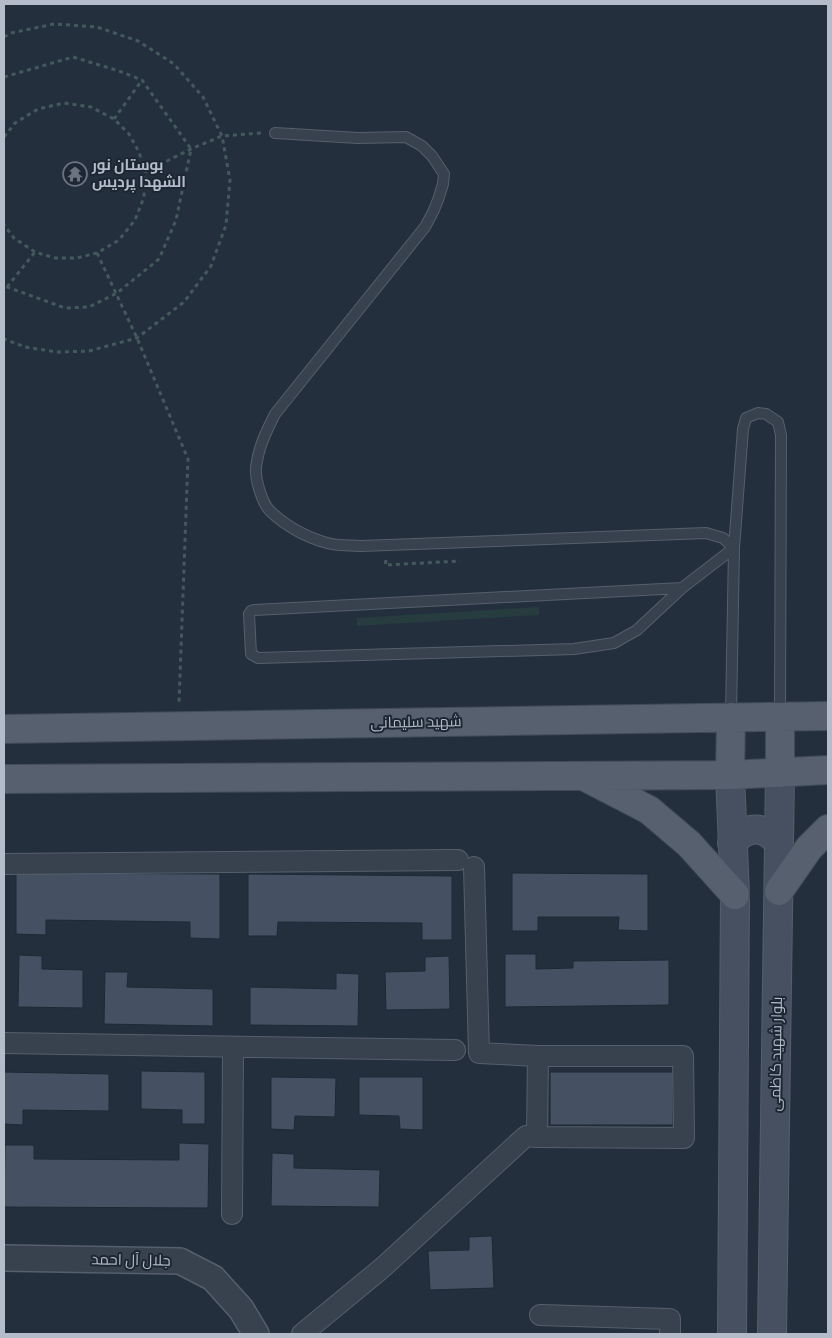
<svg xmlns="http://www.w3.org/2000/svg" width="832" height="1338" font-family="Signika,Cairo,sans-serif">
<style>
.grass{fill:#263c3f}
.building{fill:#455162;stroke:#1f2835}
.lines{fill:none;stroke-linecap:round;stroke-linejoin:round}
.service-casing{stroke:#565f6c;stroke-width:12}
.minor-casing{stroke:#565f6c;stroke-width:22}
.tertiary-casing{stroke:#565f6c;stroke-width:28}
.secondary-casing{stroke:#565f6c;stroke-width:30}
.primary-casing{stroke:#414a57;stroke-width:30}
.path{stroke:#44595c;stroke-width:3;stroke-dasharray:4 4;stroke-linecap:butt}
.service{stroke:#38414e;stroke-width:10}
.minor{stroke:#38414e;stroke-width:20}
.tertiary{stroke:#38414e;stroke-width:25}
.secondary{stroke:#465061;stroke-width:28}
.primary{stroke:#56606e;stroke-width:28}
.labels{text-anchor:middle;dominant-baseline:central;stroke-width:4;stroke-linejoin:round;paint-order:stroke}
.poi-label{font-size:15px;font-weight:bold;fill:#b4bcc9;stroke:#1d2633;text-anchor:start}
.street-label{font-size:15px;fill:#b4bcc9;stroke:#1d2633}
</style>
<rect width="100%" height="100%" fill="#242f3e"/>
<path class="grass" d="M539,607V615L357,626V618Z"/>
<path class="building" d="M16,873L220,874V939L190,938V922L46,920V935L16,934Z
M512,873L648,874V931L618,930L619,917H538V931H512Z
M248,874L452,876V940H422V923L278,922L277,936H248Z
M505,954H536V969L573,968V961L669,960V1005L505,1007Z
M19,955L42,956V969L83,970V1008L18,1007Z
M449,956L450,1009L386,1010L385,972L425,971V957Z
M105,972H128L127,987L213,989V1026L104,1024Z
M336,973L359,974L358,1026L250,1025V987L336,989Z
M141,1071L205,1072V1124H182V1110L141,1109Z
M4,1072L109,1074V1111L23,1110V1125L4,1124Z
M550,1072H673V1125H550Z
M271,1077L336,1078L335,1117L295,1116L294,1130L271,1129Z
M359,1077H423V1130L400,1129L399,1116L359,1115Z
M179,1143L209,1144L208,1208L4,1207L5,1145H34V1159L179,1160Z
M272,1153L294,1154V1168L380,1170L379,1207L271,1206Z
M492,1236L494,1288L430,1290L428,1251L469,1250V1237Z"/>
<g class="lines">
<g class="service-casing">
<path id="service" d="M275,133L358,138L406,137L422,146L432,156L444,174L443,184L438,200L433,212L425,227L275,414C266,432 258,448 256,468C255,479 262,503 270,511C286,526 306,537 327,543C337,546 350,545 361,546L706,533L723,538L734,548L731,715
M682,588L254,610L251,611L249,614L251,654L258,658L574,649L614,643L637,630L682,588L734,548L743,429L746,418L758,413L766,414L778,422L781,435L780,716"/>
</g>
<g class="minor-casing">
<path id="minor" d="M4,864L458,860
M474,867L479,1053L538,1056
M4,1043L455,1050
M232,1214L233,1047
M540,1315L670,1319V1334
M302,1334L381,1269L526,1136L537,1137L684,1138L683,1056H538L537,1137"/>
</g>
<g class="tertiary-casing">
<path id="tertiary" d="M4,1258L180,1261L213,1278L241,1309L256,1334"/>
</g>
<g class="secondary-casing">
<path id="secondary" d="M730,775L735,895L732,1334
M732,843C747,825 764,825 779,843
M772,1334L780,773"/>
</g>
<g class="primary-casing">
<path id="primary" d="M780,717V773
M4,729L828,716
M730,775L731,717
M587,778L649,810L689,844L735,895
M4,779L730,775L828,770
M779,891L809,848L828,829"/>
</g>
<path class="path" d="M4,37L11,33L54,24L97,27L138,41L174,64L203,97L222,136L230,180L226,225L211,266L184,302L137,338L89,351L57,352L25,347L4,339
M4,77L73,57L119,71L142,80L191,149L176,220L159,259L117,293L89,307L65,308L7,287L4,284
M114,119L142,80
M4,137L15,123L38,109L64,103L91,107L114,119L129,134L139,152L145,172L144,197L135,220L119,240L97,253L77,258H55L35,252L14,238L4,225
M145,172L191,149L222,136L261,133
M97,253L137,338L188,459L179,703
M7,287L35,252
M386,560L385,565L460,561"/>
<use href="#service" class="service"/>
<use href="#minor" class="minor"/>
<use href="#tertiary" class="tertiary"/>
<use href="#secondary" class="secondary"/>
<use href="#primary" class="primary"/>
</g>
<defs>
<g id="temple-ring" transform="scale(1.25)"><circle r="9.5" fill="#1d2633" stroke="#6b7280" stroke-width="1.5"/><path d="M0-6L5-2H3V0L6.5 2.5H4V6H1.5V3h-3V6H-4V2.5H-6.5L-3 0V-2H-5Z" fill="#6b7280"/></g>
</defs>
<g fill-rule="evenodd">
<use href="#temple-ring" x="75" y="174"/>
</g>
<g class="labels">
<g class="poi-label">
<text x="92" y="165">بوستان نور<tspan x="92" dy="17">الشهدا پردیس</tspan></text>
</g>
<g class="street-label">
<text transform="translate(416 722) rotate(-1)">شهید سلیمانی</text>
<text transform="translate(776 1054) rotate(-89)">بلوار شهید کاظمی</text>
<text transform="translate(131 1260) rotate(1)">جلال آل احمد</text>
</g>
</g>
<rect width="832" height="1338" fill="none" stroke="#b4bcc9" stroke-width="10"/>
</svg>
